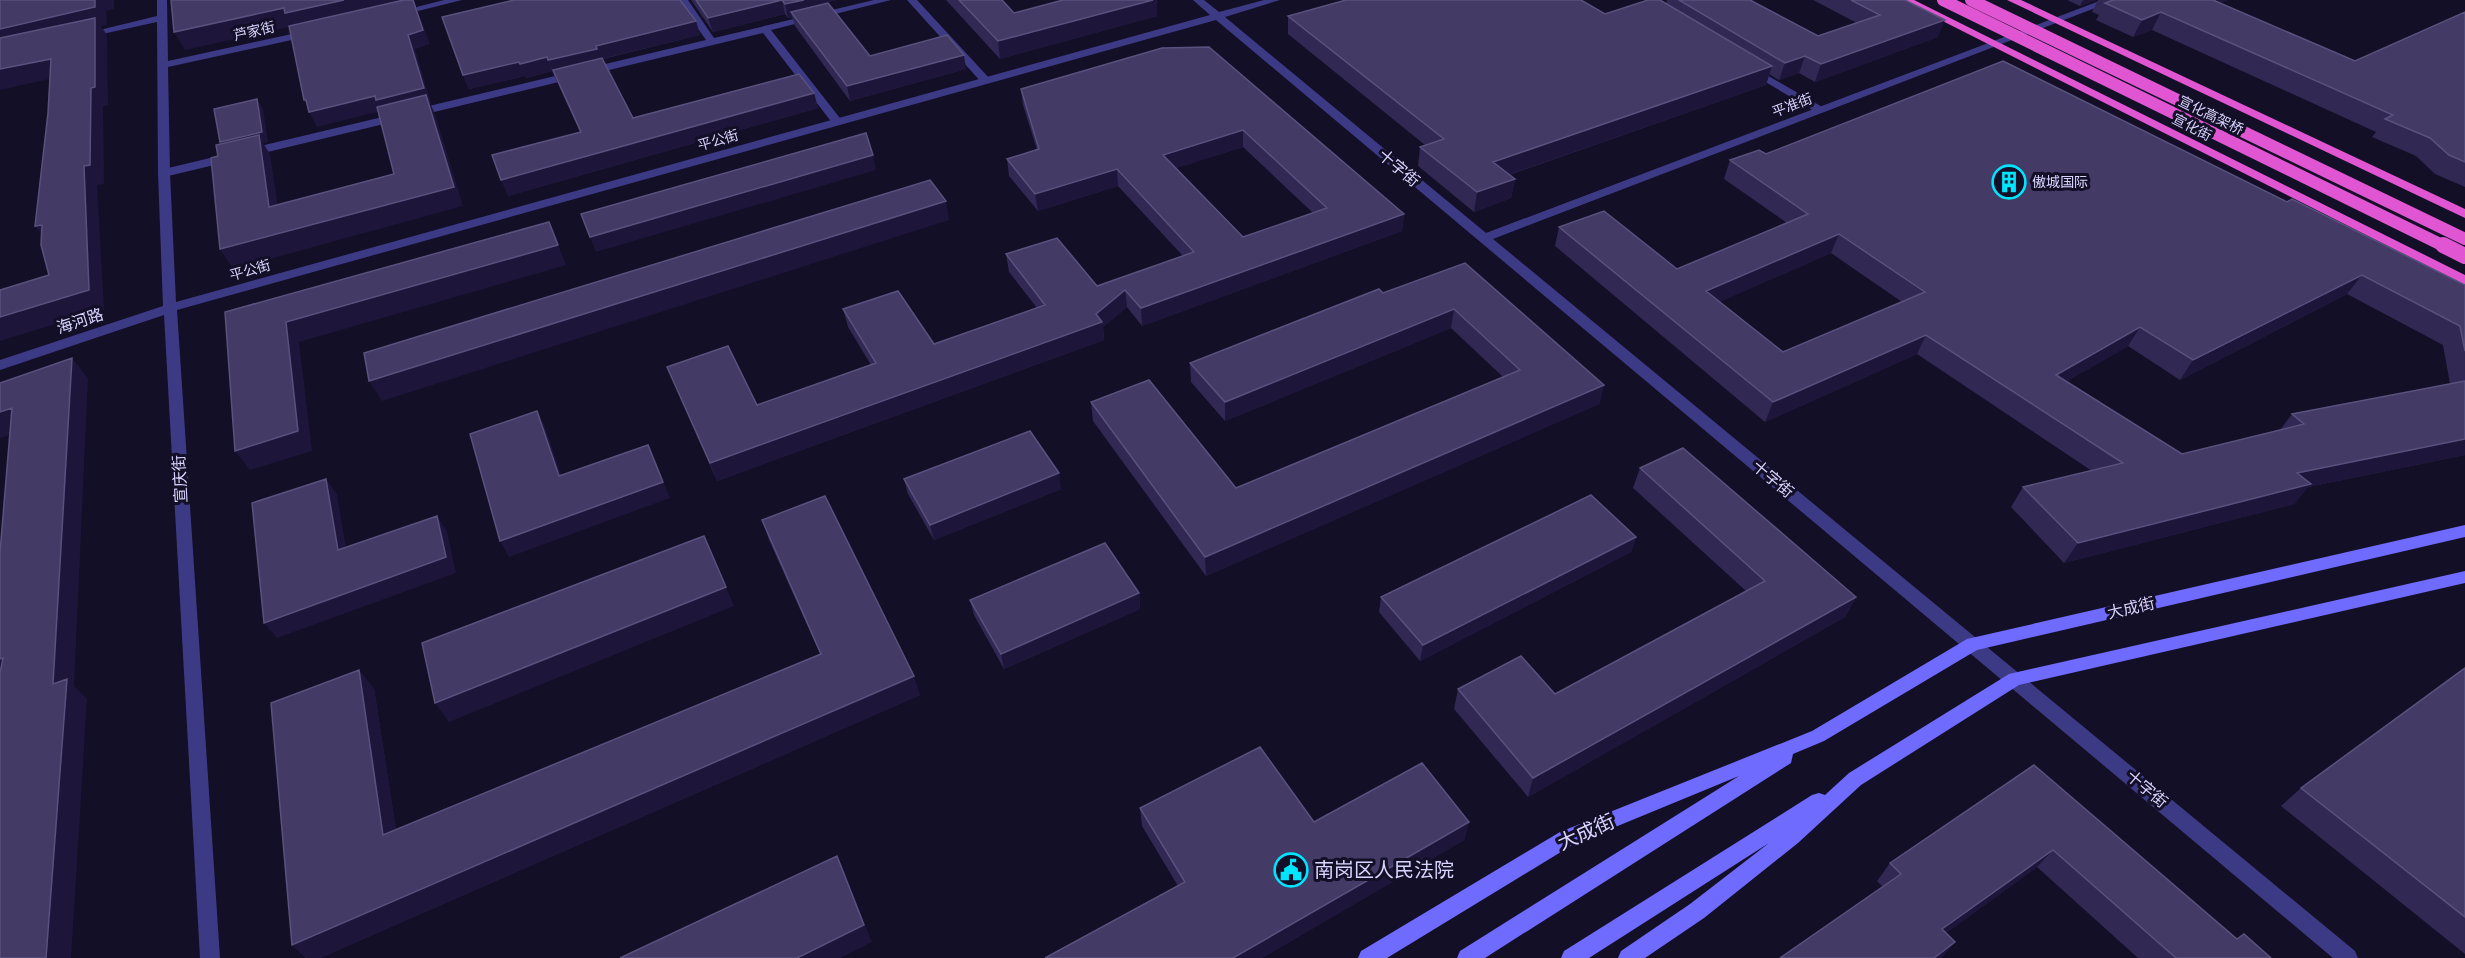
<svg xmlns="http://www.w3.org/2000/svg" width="2465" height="958" font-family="'Roboto Condensed','Noto Sans SC',sans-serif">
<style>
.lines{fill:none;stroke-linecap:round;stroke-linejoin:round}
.minor{fill:#3d3a85;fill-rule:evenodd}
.tertiary{fill:#3d3a85;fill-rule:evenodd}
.secondary{fill:#6f6bff;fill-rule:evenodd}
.trunk{fill:#e055d1;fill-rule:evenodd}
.trunk-bridge-far1{stroke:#e055d1;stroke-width:12}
.trunk-bridge{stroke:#e055d1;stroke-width:16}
.wall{fill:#312854;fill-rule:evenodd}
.shaded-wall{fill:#1d163a}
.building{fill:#433a66;stroke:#5a527e;stroke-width:1.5;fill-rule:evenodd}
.labels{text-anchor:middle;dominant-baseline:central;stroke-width:6;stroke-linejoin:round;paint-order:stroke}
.far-street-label{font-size:14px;fill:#d9d4ff;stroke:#130f26}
.far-poi-label{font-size:14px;fill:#d9d4ff;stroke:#130f26;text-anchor:start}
.street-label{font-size:16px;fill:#d9d4ff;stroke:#130f26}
.near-street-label{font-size:20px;fill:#d9d4ff;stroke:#130f26}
.near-poi-label{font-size:20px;fill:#d9d4ff;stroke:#130f26;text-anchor:start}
</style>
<rect width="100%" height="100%" fill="#130f26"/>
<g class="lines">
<path class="minor" d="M678,0H688L714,38L874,0H891L771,30L843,122L837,125L833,124L763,33L164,177L158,173L164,169L706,40Z
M907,0H917L990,79V83H982Z
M1751,66L1824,108L1825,110L1824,112H1816L1747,71L1746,69Z"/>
<path class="tertiary" d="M157,0H167L168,61L310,30L315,33L310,36L168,67L170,173L176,302L1210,15L1193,0H1204L1219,12L1264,0H1280L1225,17L1486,233L2102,0H2116L1493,239L2355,951L2358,958H2333L1216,20L177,310L220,958H200L164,315L0,370V360L163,306L158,173L157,22L84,38L79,35L157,16Z
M444,0H462L398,16L393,13Z"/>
<path class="secondary" d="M2465,525V537L1977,650L1824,741L1793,754L1791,763L1485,958H1457L1460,951L1739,776L1574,844L1387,958H1358L1361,951L1560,832L1812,731L1967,639Z
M2465,571V583L2019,685L1861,785L1798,843L1704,918L1645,958H1618L1621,951L1690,904L1769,843L1589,958H1561L1564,951L1812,795L1819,793L1825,795L1849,773L2009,674Z"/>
<path class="trunk" d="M1901,0H1914L2465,275V285Z
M2007,0H2021L2465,209V218Z"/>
<path class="trunk-bridge-far1" d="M1943,0L2446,247
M1971,0L2465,239"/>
<path class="trunk-bridge" d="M2443,245L2465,256"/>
</g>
<path class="wall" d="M691,0H837L824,3V4L870,56L966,69L850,101L795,26L792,17L788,18L785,14L713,32Z
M946,0H1002L1014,13L1063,0H1157V16L1000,59Z
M1667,0H1750L1818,36L1857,23L1813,0H1905L1938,37L1815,82L1799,73L1779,80L1769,74L1766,85L1509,175L1515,179L1511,198L1474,212L1418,166L1420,147L1425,145L1288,34V16L1605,14L1666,4Z
M2067,0H2096L2080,6Z
M2098,0H2227L2220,3L2355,61L2465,12V187L2435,174L2416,156L2372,137L2376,132L2152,30L2133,37L2096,20L2099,15L2092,12Z
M696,21L700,35L603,59L633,118L814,93L818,108L508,196L580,132L552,71L526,78L525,76L469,89L463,75Z
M1162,48L1404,214L1402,231L1142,326L1127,307L1103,327L1104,340L717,481L667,367L757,405L871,365L848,327L843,309L934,344L1037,308L1009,272L1006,254L1097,286L1183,256L1118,186L1038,211L1009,176L1007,159L1037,150L1023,105L1021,89ZM1243,147L1313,213L1243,237L1176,168Z
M1766,154L2287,202L2465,285V455L2308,487L2294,504L2064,563L2011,507L2023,487L2092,471L1917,354L1765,422L1555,246L1559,227L1677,269L1787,223L1724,179L1730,160ZM1831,253L1902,302L1783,352L1719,302ZM2347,294L2443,345L2450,384L2292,414L2280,430L2182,454L2067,381L2128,346L2180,380Z
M1465,263L1604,385L1599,404L1206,576L1093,421L1091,402L1236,488L1503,377L1451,328L1225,421L1191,382L1190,363Z
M1640,468L1856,597L1845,617L1528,797L1454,709L1458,689L1555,694L1746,591L1633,488Z
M904,479L1061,489L934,540L908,494Z
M762,520L920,695L320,958H306L292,945L359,670L374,689L396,830L820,654L769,540Z
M1636,537L1631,552L1420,661L1379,612L1381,597Z
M1139,593L1140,609L1004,669L974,615L970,600Z
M2465,668V954L2281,806L2301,788Z
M2034,765L2237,939L2271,958H2138L2037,867L1946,933L1955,942L1941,958H1780L1883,887L1877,881L1890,863Z
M1140,808L1314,822H1469L1464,840L1262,958H1045L1178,886L1142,826Z"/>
<path class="shaded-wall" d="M95,0H114V9L106,11L107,25L101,26L107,35L108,105L103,106L104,184L97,185L104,309L0,341V317L89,290L84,166L95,27L0,49V29Z
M344,0H414L416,4H415L430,44L415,49L431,103H430L435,114L463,206L233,269L220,249L454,187L381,111L317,127L309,112H310L304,100L375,96L424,88L293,26L185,50L174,32L284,8Z
M782,0L785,14L713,32L708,18Z
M804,0H837L824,3L825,9L791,12L792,17L788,18L785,4Z
M1153,0H1157V16L1000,59L998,41Z
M2083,0H2096L2080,6Z
M2201,0H2227L2194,13Z
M2161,12L2152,30L2133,37L2142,20Z
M1945,20L1938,37L1815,82L1821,64Z
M696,21L700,35L601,59L602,62L554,74L548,60L596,46Z
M964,55L966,69L850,101L847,86Z
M1805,56L1799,73L1779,80L1785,63Z
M547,57L552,71L526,78L520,64Z
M51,59L63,76L0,90V69Z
M519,62L525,76L469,89L463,75Z
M1772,66L1766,85L1490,181L1493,162Z
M814,93L818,108L508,196L501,180Z
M257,99L263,109L268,142L263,143L270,154L281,226L226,152L220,142Z
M1243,130V147L1164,172L1163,155Z
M873,155L876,170L596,252L590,237Z
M1117,169L1118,186L1038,211L1035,194Z
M1515,179L1511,198L1474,212L1477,192Z
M946,201L949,220L382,401L369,381Z
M1404,214L1402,231L1142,326L1141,308Z
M549,222L566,265L299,342L312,451L250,470L235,451L286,322Z
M42,225L50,245L35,226Z
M1839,234L1831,253L1699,311L1706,291Z
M2362,275L2347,294L2180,380L2193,360Z
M1125,290L1127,307L1103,327L1104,340L717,481L710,463L1096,314Z
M1454,309L1451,328L1225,421V402Z
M2140,327L2128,346L2044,394L2056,375Z
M1926,335L1917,354L1765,422L1773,402Z
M72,358L88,378L74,686L87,699L71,958H46L53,684Z
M1604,385L1599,404L1206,576L1205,557Z
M12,408L30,428L0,438V412Z
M537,411L545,427L567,492L559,476Z
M2465,439V455L2308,487L2294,504L2064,563L2078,543L2297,473Z
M648,445L670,498L509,557L500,541Z
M1059,473L1061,489L934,540L930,525Z
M326,479L337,494L349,566L338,550Z
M437,516L447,531L456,573L277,638L264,623Z
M1636,537L1631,552L1420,661L1423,645Z
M726,587L734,606L449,722L435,703Z
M1139,593L1140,609L1004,669L1001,654Z
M1856,597L1845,617L1528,797L1533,778Z
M3,658L0,687V659Z
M359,670L374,689L400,854L383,835Z
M914,676L920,695L320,958H306L292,945Z
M1469,822L1464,840L1262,958H1233Z
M2053,850L2037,867L1928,946L1942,929Z
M837,856L872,942L840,958H797Z
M1955,942L1941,958H1934Z"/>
<path class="building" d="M0,0H95V7L0,29Z
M171,0H344L285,13L284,8L174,32Z
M404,0H413L423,30L408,35L424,88L376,100L375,96L309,112L306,100H304L289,26Z
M514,0H680L696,21L596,46L597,49L548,60L547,57L520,64L519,62L463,75L442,17Z
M696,0H782L708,18Z
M782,0H804L785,4Z
M959,0H1002L1014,13L1063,0H1153L998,41Z
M1346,0H1581L1605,14L1648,0H1660L1772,66L1493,162L1515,179L1477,192L1420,147L1444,139L1288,16Z
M1679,0H1750L1818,36L1880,15L1851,0H1905L1945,20L1821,64L1805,56L1785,63Z
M2113,0H2213L2355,61L2465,12V162L2449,155L2430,138L2385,119L2393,115L2161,12L2142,20L2105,3Z
M828,3L870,56L947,35L964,55L847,86L791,12Z
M95,18V87L91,88L90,165L84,166L89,290L0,317V290L49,275L41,245L42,225L35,226L48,113L51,59L0,69V38Z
M1209,47L1404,214L1141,308L1125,290L1096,314L1102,322L710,463L667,367L728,346L757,405L876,363L843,309L898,291L934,344L1045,305L1006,254L1057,238L1097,286L1194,252L1117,169L1035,194L1007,159L1039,149L1021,89L1162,48ZM1243,130L1327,208L1243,237L1163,155Z
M602,58L633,118L799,74L814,93L501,180L492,155L581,132L553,70Z
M2003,61L2287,202L2292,199L2465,285V351L2460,326L2362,275L2193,360L2140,327L2056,375L2182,454L2304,424L2292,414L2465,381V439L2297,473L2311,484L2078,543L2023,487L2123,463L1926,335L1773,402L1559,227L1604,211L1677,269L1808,214L1730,160L1759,150L1766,154ZM1839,234L1925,292L1783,352L1706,291Z
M426,95L454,187L220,249L211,158L218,156L216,145L259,135L269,207L394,174L377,107Z
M257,99L262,132L220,142L214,109Z
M866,133L873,155L590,237L581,214Z
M930,180L946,201L369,381L364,353Z
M549,222L558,245L286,322L298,431L235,451L225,312Z
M1465,263L1604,385L1205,557L1091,402L1149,380L1236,488L1520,370L1454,309L1225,402L1190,363L1379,289L1383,293Z
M72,358L53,684L67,679L46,958H0V673L3,658L0,659V552L12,408L0,412V383Z
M537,411L559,476L648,445L663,482L500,541L470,434Z
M1030,431L1059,473L930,525L904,479Z
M1683,448L1856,597L1533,778L1458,689L1521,656L1555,694L1765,581L1640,468Z
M326,479L338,550L437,516L446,557L264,623L252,503Z
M1591,495L1636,537L1423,645L1381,597Z
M825,496L914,676L292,945L271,703L359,670L383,835L821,654L762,520Z
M704,536L726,587L435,703L422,643Z
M1105,543L1139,593L1001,654L970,600Z
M2465,668V917L2301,788Z
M1260,747L1314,822L1422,763L1469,822L1233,958H1045L1185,882L1140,808Z
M2034,765L2237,939L2244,934L2271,958H2176L2053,850L1942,929L1955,942L1934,958H1780L1901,874L1890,863Z
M837,856L864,925L797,958H620Z"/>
<defs>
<g id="building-ring" transform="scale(1.725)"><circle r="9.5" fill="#130f26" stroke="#00e5ff" stroke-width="1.5"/><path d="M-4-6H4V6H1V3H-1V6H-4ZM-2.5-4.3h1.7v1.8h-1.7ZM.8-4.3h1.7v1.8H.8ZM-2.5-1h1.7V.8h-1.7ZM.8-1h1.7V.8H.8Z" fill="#00e5ff"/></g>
<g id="civic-ring" transform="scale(1.725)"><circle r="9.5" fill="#130f26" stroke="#00e5ff" stroke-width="1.5"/><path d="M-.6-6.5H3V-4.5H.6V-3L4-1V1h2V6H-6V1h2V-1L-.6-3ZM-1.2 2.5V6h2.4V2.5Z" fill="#00e5ff"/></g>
</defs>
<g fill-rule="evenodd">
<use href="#building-ring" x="2009" y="182"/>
<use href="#civic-ring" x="1291" y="870"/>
</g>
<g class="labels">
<g class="far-street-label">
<text transform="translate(254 31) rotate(-13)">芦家街</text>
<text transform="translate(1792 105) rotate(-21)">平准街</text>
<text transform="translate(2211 115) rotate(26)">宣化高架桥</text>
<text transform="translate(2192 127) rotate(27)">宣化街</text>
<text transform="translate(718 140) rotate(-16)">平公街</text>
<text transform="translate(250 270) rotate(-16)">平公街</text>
</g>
<g class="far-poi-label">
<text x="2032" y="182">傲城国际</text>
</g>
<g class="street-label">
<text transform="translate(1399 168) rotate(40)">十字街</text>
<text transform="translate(80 321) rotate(-18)">海河路</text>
<text transform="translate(180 479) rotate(-93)">宣庆街</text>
<text transform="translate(1773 479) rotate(40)">十字街</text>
<text transform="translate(2131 608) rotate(-13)">大成街</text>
<text transform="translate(2147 789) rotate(40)">十字街</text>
</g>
<g class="near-street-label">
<text transform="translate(1586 832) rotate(-24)">大成街</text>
</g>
<g class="near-poi-label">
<text x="1314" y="870">南岗区人民法院</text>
</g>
</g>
</svg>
